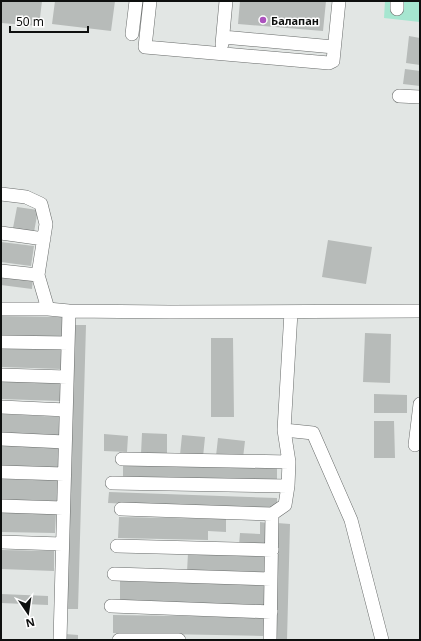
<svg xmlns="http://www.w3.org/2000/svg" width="421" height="641" font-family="'Noto Sans',sans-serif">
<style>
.green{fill:#a6e6d0}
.building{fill:#b7bbb9}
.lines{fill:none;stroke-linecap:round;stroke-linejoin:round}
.minor-casing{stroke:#686b6a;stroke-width:14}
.minor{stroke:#fff;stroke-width:13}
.poi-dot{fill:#ac52be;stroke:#fff;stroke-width:1.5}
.labels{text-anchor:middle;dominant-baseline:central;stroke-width:3;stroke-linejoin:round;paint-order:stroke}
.poi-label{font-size:11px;font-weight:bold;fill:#0e100f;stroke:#fff;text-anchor:start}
</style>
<rect width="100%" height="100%" fill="#e2e6e4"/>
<path class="green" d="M385,1H420V22L384,18Z"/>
<path class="building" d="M1,1H42L39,26L1,23Z
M55,1H115L111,31L52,24Z
M240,1H326L323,31L238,24Z
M409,36L420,38V65L406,63Z
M405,69L420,71V86L403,84Z
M17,207L38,210L34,232L13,228Z
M328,240L372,247L366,284L322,277Z
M1,242L34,246L31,266L1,262Z
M1,273L33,277L32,289L1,285Z
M1,316L65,317V337L1,336Z
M73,325H86L78,609H65Z
M365,333L391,334L390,383L363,382Z
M211,338H233L234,417H211Z
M1,347L62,349L61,369L1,367Z
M1,380L61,382L60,401L1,399Z
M374,394L407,395V413H374Z
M1,414L61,417L60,436L1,433Z
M374,421H394L395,458H374Z
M142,433L167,434V455L141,454Z
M104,434L128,436L127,452L104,451Z
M182,435L205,437L203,457L180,455Z
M218,438L245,441L243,458L216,456Z
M1,445L60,447L59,468L1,466Z
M123,464L277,468V481L123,478Z
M1,479L58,480L57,501L1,500Z
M109,492L277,498V510L108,503Z
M1,511L56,512L55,533L1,532Z
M119,517L226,519V532L208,531V540L118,538Z
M260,522L268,523L267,545H239L240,533L260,534Z
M277,523L290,524L287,640H275Z
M1,550L54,551V571L1,569Z
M188,553L265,555L264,573L187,572Z
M120,581L266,585L265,605L120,602Z
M1,594L48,596V605L1,603Z
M113,615L264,617V636L113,633Z
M65,634L78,635V640H65Z"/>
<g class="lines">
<g class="minor-casing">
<path id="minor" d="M150,1L145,47L329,63L333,61L339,1
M397,9V1
M132,34L136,1
M223,37L334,47
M222,44L226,1
M399,96L420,97
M1,194L26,197L41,204L46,224L38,275L48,309
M1,233L44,239
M1,271L38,275
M1,309H48L69,311L170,312L420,311
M1,342L68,343
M1,375L67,377
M1,407L66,410
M284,430L313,433L351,520L382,640
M1,439L65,442
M415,445L420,404
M122,459L289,462
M1,472L64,474
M112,483L288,486
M1,506L63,508
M121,509L272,514
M1,542L62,544
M117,546L272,550
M114,574L271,579
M111,606L271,612
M60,640L69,311
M119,640H179
M270,640L272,514L285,505L288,486L289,462L284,430L291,312"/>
</g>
<use href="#minor" class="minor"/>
</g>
<circle class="poi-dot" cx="263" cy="20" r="4"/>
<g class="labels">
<g class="poi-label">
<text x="271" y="20">Балапан</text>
</g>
</g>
<rect width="421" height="641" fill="none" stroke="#0e100f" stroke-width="4"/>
<g transform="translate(28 613) rotate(167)" stroke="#ffffff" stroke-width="3" paint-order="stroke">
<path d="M0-3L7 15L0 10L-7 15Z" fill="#0e100f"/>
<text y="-6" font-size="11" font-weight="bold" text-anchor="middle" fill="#0e100f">N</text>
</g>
<path d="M10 26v6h78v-6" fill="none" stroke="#0e100f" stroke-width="2"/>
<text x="16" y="26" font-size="12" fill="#0e100f" stroke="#ffffff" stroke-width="3" paint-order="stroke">50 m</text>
</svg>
